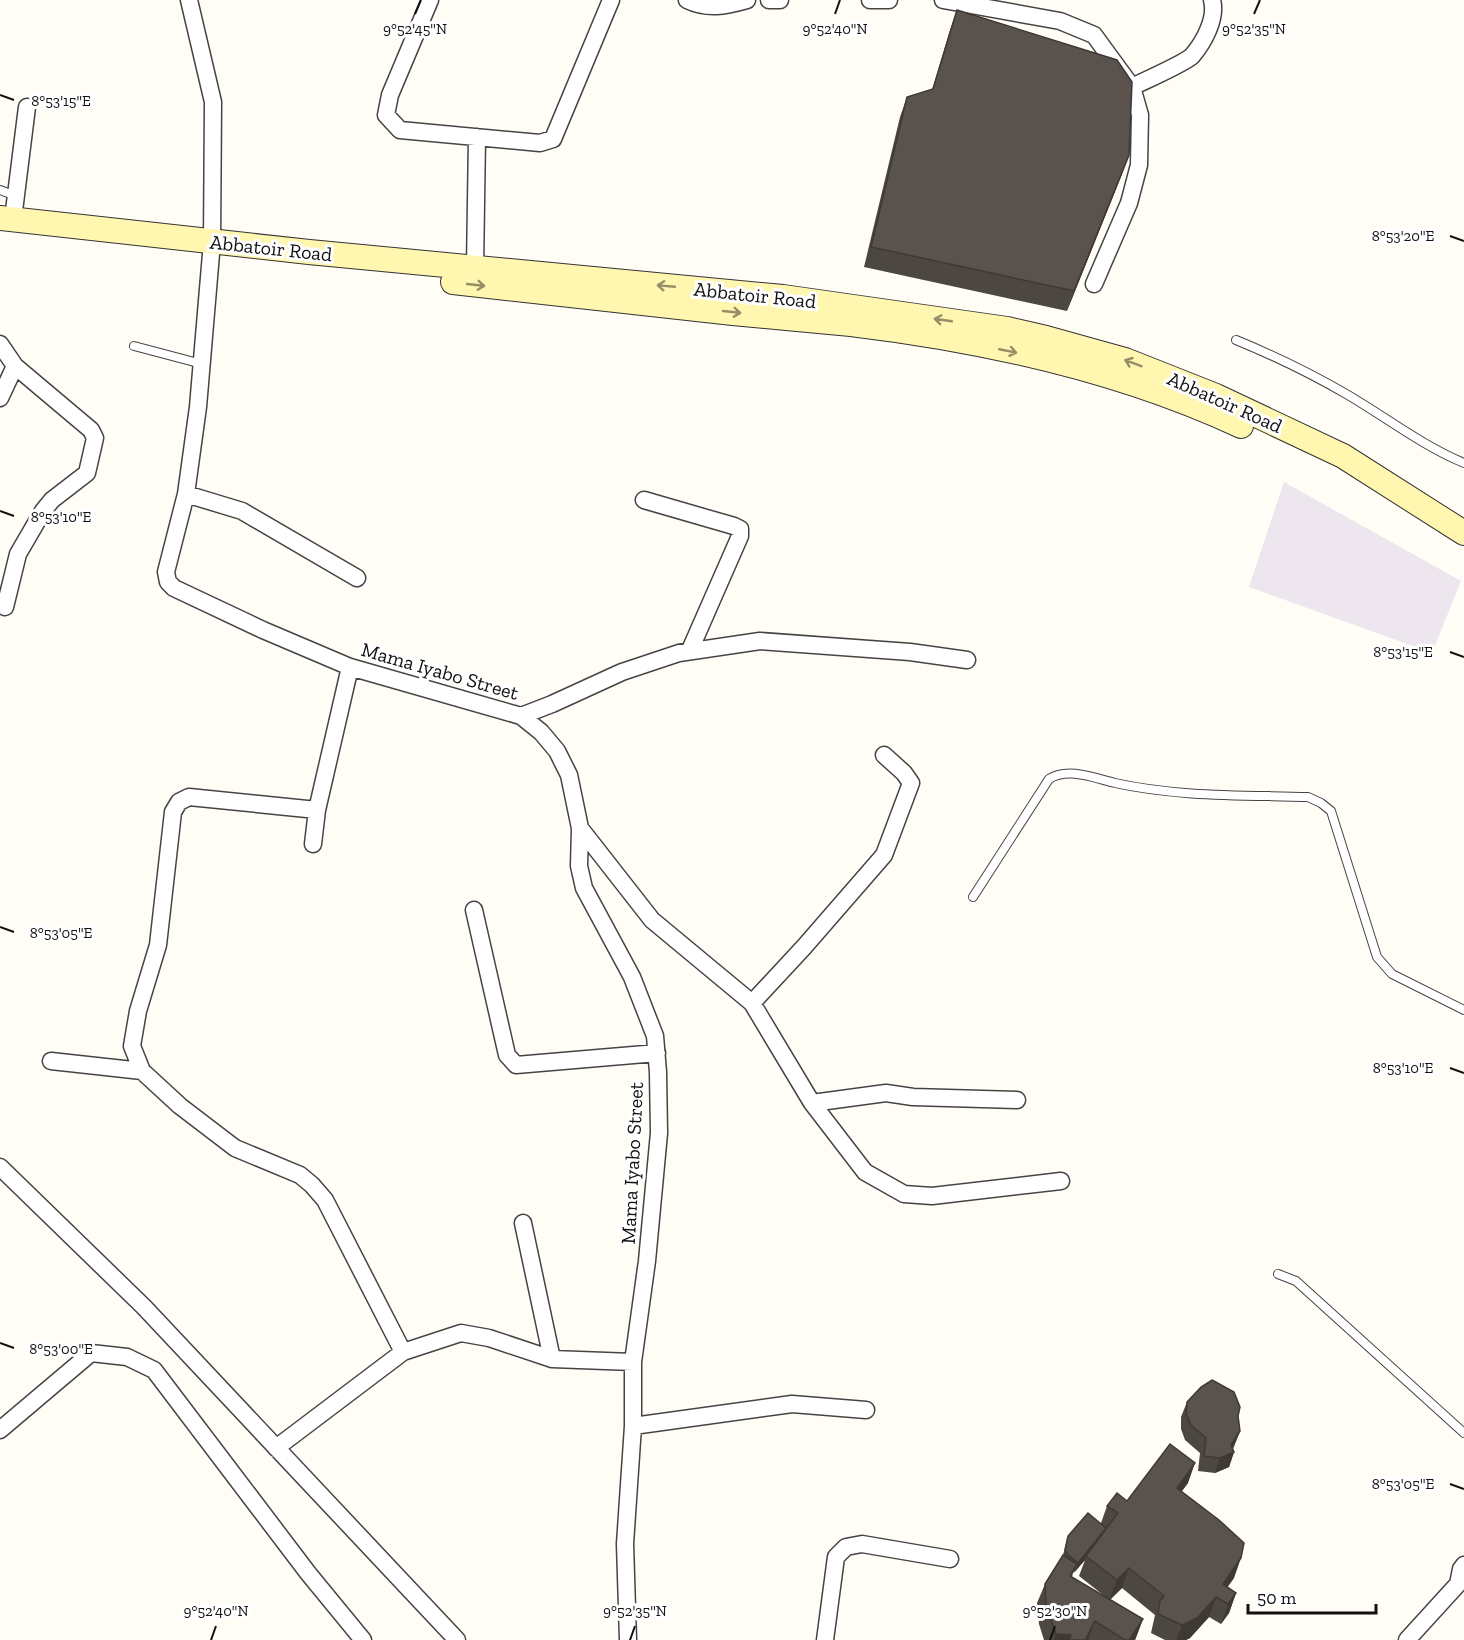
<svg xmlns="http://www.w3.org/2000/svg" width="1464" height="1640" font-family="'Zilla Slab',serif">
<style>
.industrial{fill:#eee6ef}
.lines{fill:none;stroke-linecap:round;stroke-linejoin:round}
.lane-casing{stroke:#444;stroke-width:10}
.street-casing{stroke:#444;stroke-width:19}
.secondary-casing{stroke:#333;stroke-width:26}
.lane{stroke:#fff;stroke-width:8}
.street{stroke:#fff;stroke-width:16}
.secondary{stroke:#fff6b0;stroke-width:24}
.wall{fill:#4d4742;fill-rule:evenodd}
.shaded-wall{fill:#3f3936}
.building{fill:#5a524d;stroke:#3f3936;stroke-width:1.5}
.oneway{stroke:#948f68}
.ticks{fill:none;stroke:#111;stroke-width:2}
.labels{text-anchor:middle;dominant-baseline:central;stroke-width:6;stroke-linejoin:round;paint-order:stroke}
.street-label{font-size:20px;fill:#111;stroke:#fff}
.ticks-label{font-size:15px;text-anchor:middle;fill:#111;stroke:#fff;stroke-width:6;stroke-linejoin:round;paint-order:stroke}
</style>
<rect width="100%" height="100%" fill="#fffdf5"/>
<path class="industrial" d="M1284,482L1461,581L1432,653L1249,587Z"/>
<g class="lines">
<g class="lane-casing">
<path id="lane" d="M0,190L16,196
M1236,340C1275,356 1312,374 1348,395C1387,418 1423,446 1464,463
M134,346L202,364
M973,897L1049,779C1068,767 1094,778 1115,783C1178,797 1244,795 1308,797L1321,803L1331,811L1377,957L1392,974L1464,1010
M1278,1274L1296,1281L1464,1433"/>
</g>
<g class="street-casing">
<path id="street" d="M189,0L213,102L212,242L198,407L186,494L166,572L168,582L174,588L263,630L350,667L521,716L541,732L557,751L569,775L580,828L579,866L584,888L632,977L655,1036L658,1072L659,1133L647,1261L633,1362V1426L625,1544L628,1640
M430,0L390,95L386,115L400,130L540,143L553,139L611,0
M687,0C708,10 725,6 747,0
M769,0H780
M870,0H889
M943,0L1060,21L1094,35L1132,87L1140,115L1139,165L1129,203L1094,284
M1132,87C1144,81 1185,63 1192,56C1204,42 1217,18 1212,0
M13,219L27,107
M475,268L477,137
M0,344L15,366L91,430L95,438L87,473L52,500L43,511L18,554L5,607
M0,398L15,366
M186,494L242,511L357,578
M644,500L734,526L740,529V536L690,650
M521,716L552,704L622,672L679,653L760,641L910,652L967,660
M317,810L189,797L179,802L173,812L158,945L138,1011L132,1046L142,1071L180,1106L235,1148L300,1175L312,1185L325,1200L403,1352
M580,828L652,920L752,1003L812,1103L865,1172L904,1194L932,1196L1061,1181
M313,844L317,810L350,667
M474,910L507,1055L516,1065L657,1053
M752,1003L804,947L884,855L911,783L904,773L884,755
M51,1061L142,1071
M812,1103L886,1093L913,1097L1017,1100
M0,1167L144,1307L457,1640
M523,1223L552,1359
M633,1426L792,1404L866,1410
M0,1430L91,1353L127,1357L154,1370L308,1573L363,1640
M276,1448L403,1352L461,1333L489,1338L552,1359L633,1362
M1458,1584L1461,1569L1464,1565
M825,1640L836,1557L846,1547L862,1544L950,1559
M1407,1640L1458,1584L1464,1580"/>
</g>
<g class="secondary-casing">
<path id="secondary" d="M0,218L309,252L783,297L1007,329L1046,338L1125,360L1216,396L1343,456L1464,533
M453,282C546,292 640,303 733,313C772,317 812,320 851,324C984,340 1119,369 1241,426"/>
</g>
<use href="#lane" class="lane"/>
<use href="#street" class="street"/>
<use href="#secondary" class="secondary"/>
</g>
<path class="wall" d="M957,10L1122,174L1067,311L864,267L900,117L907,97L932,90L950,30Z
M1187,1402L1238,1416L1240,1431L1233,1449L1234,1452L1229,1467L1215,1473L1198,1471L1200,1453L1185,1440L1181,1429V1417Z
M1188,1483L1181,1492L1234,1578L1227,1587L1236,1593L1229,1613L1221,1624L1209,1617L1190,1638L1186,1640H1165L1151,1633L1155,1615L1122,1588L1110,1600L1143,1619L1135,1640H1044L1039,1624L1037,1603L1045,1584L1063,1555L1068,1536L1101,1523L1107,1506L1127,1501ZM1085,1560L1079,1576L1107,1598L1072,1577L1073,1573Z"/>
<path class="shaded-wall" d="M1129,155L1122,174L1067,311L1074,291Z
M1240,1431L1234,1446L1229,1455L1234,1452L1229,1467L1215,1473L1220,1458L1231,1445Z
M1195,1463L1188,1483L1169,1508L1177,1488Z
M1106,1528L1102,1538L1086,1556L1085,1560L1074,1573L1078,1563Z
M1241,1558L1234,1578L1219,1599L1223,1584Z
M1129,1568L1122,1588L1109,1600L1117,1580Z
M1236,1593L1229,1613L1221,1624L1228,1604Z
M1216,1597L1209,1617L1190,1638L1186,1640H1176L1182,1625Z
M1143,1619L1135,1640H1129Z
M1095,1621L1088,1640H1085Z
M1056,1634L1071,1635L1069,1640H1054Z"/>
<path class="building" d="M957,10L1117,60L1132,82L1129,155L1074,291L871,247L907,97L933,89Z
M1212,1380L1234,1392L1240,1407L1238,1416L1240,1431L1231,1445L1234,1452L1220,1458L1204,1456L1206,1438L1191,1425L1186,1414L1187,1402L1201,1387Z
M1170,1444L1195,1463L1177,1488L1219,1520L1244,1543L1241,1558L1223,1584L1236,1593L1228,1604L1216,1597L1197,1618L1182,1625L1158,1614L1160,1601L1164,1596L1129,1568L1117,1580L1086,1556L1118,1513L1107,1506L1117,1493L1127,1501Z
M1088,1513L1106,1528L1078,1563L1067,1554L1065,1550L1068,1536Z
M1063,1555L1077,1564L1070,1576L1143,1619L1129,1640H1125L1095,1621L1085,1640H1069L1071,1635L1056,1634L1046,1604L1045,1584Z"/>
<defs><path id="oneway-shaft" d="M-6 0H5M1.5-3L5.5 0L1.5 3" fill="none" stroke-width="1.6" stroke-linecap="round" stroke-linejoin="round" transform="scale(1.5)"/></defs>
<g class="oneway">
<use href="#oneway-shaft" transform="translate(476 285) rotate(6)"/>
<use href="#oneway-shaft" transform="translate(666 286) rotate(-175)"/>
<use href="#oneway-shaft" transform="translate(732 312) rotate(6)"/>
<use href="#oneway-shaft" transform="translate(943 320) rotate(-172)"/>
<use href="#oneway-shaft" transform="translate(1008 351) rotate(11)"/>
<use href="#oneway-shaft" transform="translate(1133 363) rotate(-159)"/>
</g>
<path class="ticks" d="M415,14L421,0M835,14L840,0M1254,14L1260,0M0,95L14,100M1450,236L1464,241M0,511L14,516M1450,652L1464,657M0,927L14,932M1450,1068L1464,1073M0,1343L14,1348M1450,1484L1464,1489M211,1640L216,1626M630,1640L635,1626M1050,1640L1055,1626"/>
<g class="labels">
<g class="street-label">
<text transform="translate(271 248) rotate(6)">Abbatoir Road</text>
<text transform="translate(755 295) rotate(6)">Abbatoir Road</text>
<text transform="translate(1225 402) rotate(24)">Abbatoir Road</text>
<text transform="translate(440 671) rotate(16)">Mama Iyabo Street</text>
<text transform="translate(632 1163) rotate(-87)">Mama Iyabo Street</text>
</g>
</g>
<g class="ticks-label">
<text x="835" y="34">9°52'40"N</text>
<text x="1254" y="34">9°52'35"N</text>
<text x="415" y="34">9°52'45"N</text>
<text x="61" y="106">8°53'15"E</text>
<text x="1403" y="241">8°53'20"E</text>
<text x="61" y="522">8°53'10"E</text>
<text x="1403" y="657">8°53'15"E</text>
<text x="61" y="938">8°53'05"E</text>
<text x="1403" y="1073">8°53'10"E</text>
<text x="61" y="1354">8°53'00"E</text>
<text x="1403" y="1489">8°53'05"E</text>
<text x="216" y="1616">9°52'40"N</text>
<text x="635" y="1616">9°52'35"N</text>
<text x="1055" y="1616">9°52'30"N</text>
</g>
<path d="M1248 1604v9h128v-9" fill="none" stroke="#111111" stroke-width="3"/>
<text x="1257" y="1604" font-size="18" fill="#111111" stroke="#ffffff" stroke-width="4.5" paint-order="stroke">50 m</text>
</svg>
